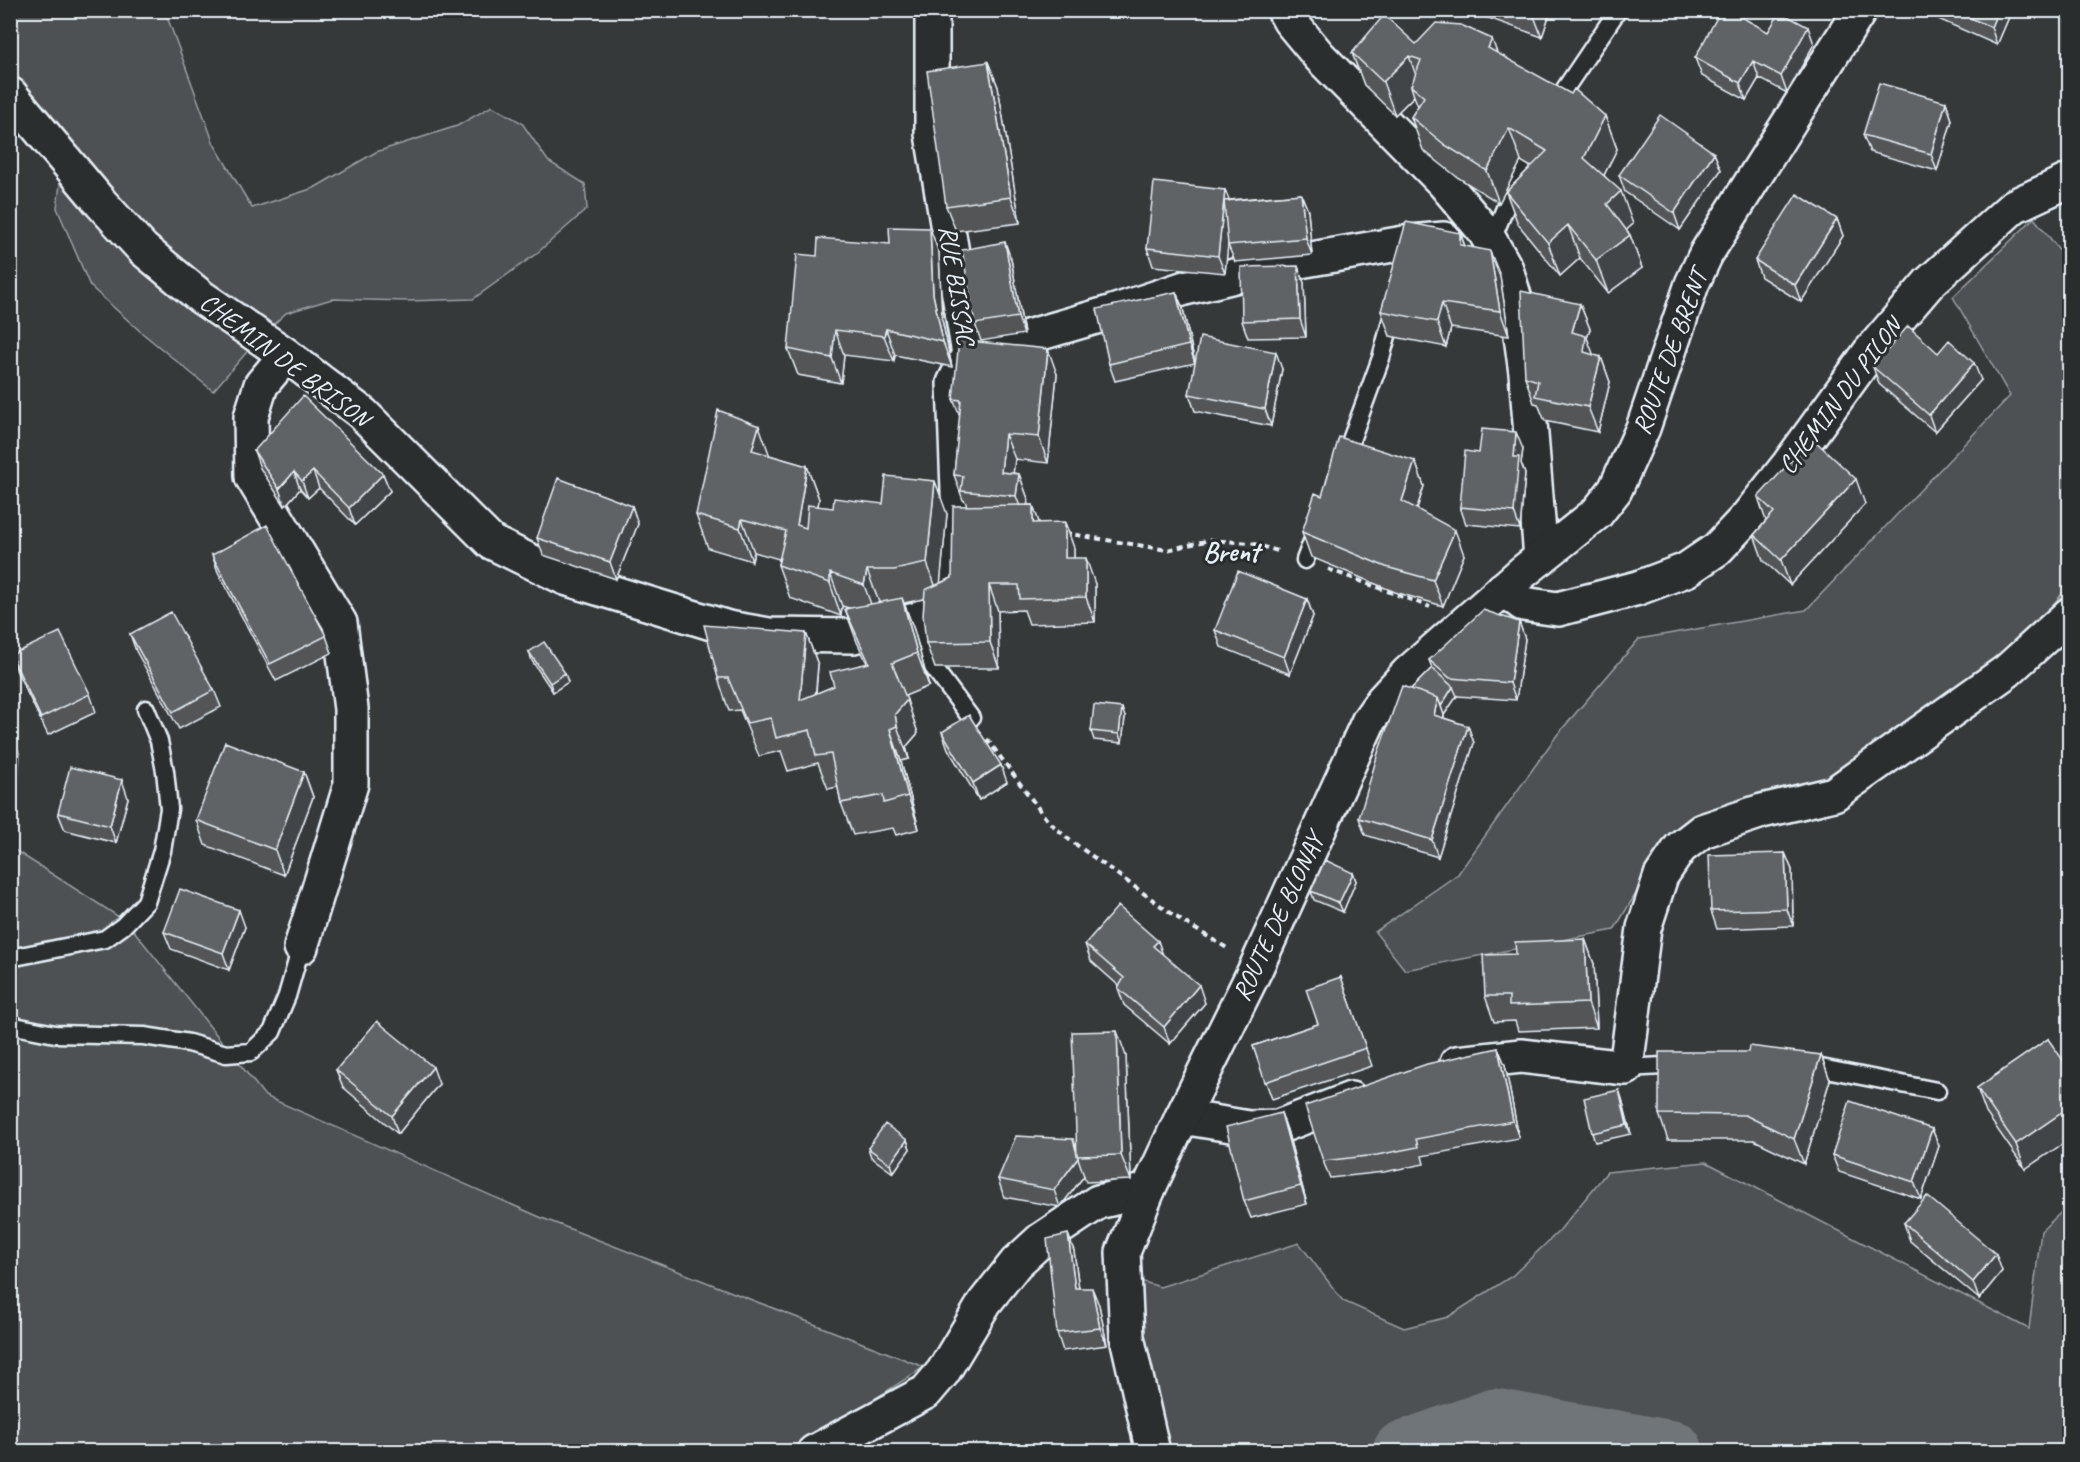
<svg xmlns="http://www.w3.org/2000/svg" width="2080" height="1462" font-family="Caveat,sans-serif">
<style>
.green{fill:#4d5152;stroke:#9aa1a5;stroke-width:1.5}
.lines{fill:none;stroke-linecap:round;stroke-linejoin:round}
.river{stroke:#707579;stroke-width:63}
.service-casing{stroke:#e8f1f8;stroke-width:21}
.minor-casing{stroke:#e8f1f8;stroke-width:38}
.secondary-casing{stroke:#e8f1f8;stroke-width:38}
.path{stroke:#e8f1f8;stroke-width:4;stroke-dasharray:6 4.5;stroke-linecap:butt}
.service{stroke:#2a2d2e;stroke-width:16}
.minor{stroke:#2a2d2e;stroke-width:33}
.secondary{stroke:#2a2d2e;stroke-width:33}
.wall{fill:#525557;stroke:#e8f1f8;stroke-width:1.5}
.shaded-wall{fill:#424547;stroke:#e8f1f8;stroke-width:1.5}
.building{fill:#5f6365;stroke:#e8f1f8;stroke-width:1.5}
.labels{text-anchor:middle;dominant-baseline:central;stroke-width:6;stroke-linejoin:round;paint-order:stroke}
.street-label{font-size:26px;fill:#e8f1f8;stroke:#2a2d2e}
.quarter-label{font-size:28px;font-weight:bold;fill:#e8f1f8;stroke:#2a2d2e}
</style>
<rect width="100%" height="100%" fill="#35393a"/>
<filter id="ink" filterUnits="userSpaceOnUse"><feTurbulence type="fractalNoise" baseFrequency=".0167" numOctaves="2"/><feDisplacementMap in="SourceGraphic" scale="12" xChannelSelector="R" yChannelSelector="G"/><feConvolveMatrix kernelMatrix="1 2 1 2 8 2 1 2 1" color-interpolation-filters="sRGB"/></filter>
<g filter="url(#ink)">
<path class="green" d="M10,11H165L214,144L252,208L314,188L376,152L457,126L492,106L522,123L548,161L585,184L587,209L536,254L473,299L407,301L332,299L286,313L259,338L213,391L141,332L90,286L57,208L62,168L11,118Z
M2034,218L2069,262L2070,584L2024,640L1837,780L1653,865L1614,930L1405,970L1375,932L1458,874L1557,735L1639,639L1806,610L2010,396L1953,297Z
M10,722L20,755L13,849L127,922L265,1096L542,1218L924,1367L795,1451H11Z
M1706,1162L2029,1329L2041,1231L2069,1205V1451H1160L1128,1277L1160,1287L1299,1243L1343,1301L1404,1328L1448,1317L1512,1276L1559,1231L1607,1172Z"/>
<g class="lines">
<path class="river" d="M1404,1452L1495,1420L1672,1452"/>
<g class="service-casing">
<path id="service" d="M1556,102L1618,10
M1491,242L1522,167
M1343,462L1381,358L1394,310
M1305,560L1316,531
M919,619L928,647L930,663L971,718
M10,958L105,939L123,926L146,902L162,851L169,809L165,771L159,741L146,709
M10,1025L55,1034L144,1036L189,1043L226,1054L251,1052L272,1032L287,996L301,947
M1806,1065L1937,1091
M1626,1068L1682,1065"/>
</g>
<g class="minor-casing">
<path id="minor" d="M1284,10L1290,21L1319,56L1444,183L1485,232L1506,269L1517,306L1526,373L1541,558
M10,94L101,203L143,249L201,297L286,355L362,413L491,542L565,578L728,628L769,635L853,636L919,619L950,596L959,517L954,383L969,354L932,134V10
M969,354L1113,312L1185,288L1288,263L1410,242L1444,239
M286,355L261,385L251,417L252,477L340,623L351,709V784L301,947
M1503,589L1523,604L1558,609L1638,588L1686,570L1717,549L1747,517L1789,464L1870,352L1929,283L2014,206L2070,180
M1457,1063L1521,1056L1626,1068L1644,928L1661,876L1680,848L1702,831L1762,811L1834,794L2007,671L2070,614
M1182,1117L1249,1128L1278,1127L1351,1099
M814,1452L926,1392L943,1372L985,1302L1016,1263L1041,1240L1098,1202L1148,1190"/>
</g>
<g class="secondary-casing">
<path id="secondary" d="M1153,1452L1127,1337L1123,1252L1148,1190L1182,1117L1256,968L1369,720L1383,700L1408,673L1523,572L1597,513L1615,490L1643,428L1692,284L1706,254L1860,10"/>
</g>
<path class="path" d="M1065,533L1167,550L1210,540L1251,543L1281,552
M1328,569L1430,607
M987,739L1047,820L1067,838L1182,921L1227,948"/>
<use href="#service" class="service"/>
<use href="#minor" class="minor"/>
<use href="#secondary" class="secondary"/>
</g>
<path class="wall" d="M1466,10H1551L1542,37Z
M1933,10H2012L1997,45L1936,18Z
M1768,32L1814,44L1787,93L1759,78L1746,100L1702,76L1695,58Z
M1416,44L1497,53L1605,116L1617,149L1604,175L1633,224L1626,230L1630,235L1642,268L1608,293L1580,258L1560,276L1518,224L1506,192L1531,167L1521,161L1499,203L1457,177L1423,150L1411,117L1418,106L1414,96L1395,115L1364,85L1352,53Z
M988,62L998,87L1020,223L956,231L946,206Z
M1946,102L1952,120L1937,171L1870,152L1863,135Z
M1714,153L1721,170L1680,230L1625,192L1619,175Z
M1225,190L1229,200L1301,194L1308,211L1312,255L1235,262L1228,245V240L1225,273L1153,266L1147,248Z
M1837,219L1843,236L1801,302L1761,277L1755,260Z
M1460,233L1465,246L1500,276L1509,336L1451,328L1446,347L1390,336L1381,311Z
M939,253L942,320L952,367L895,355L894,361L844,355L841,383L798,375L788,349Z
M1011,259L1024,334L981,341L975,324Z
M1304,283L1306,337L1248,338L1242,321Z
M1176,292L1183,309L1195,363L1115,381L1109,364Z
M1580,304L1590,329L1587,338L1593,355L1601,357L1610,382L1598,432L1545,421L1538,404L1534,403L1525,377Z
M1873,367L1981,380L1935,432L1879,384Z
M1282,369L1271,426L1195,411L1189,394Z
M1057,374L1048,463L1015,459L1013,473L1019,474L1028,499L1027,505H1033L1039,523L1074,548V558L1095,584V622L1029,624L1024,610L998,611L999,668H935L926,643L924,599L904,603L914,630L929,686L905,696L918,733L906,747L909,759L901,761L919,829L896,835L893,828L853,835L841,803L838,787L828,789L818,763L788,771L781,751L759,756L740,710L729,711L718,678L806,633L818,665L816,694L834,686L867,663L857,642L845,609L849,608L842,606L841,616L790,598L778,565L779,559L754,552L752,561L708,548L696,515L769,455L807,466L819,499L818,507L833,508L947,514L940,583L952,578L967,506L965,501L963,500L954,475L960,416L953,399Z
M1523,449L1521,463L1525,474L1520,529L1466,524L1460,507L1479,453Z
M254,451L383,474L390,491L355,525L319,488L308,498L300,489L285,506L260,468Z
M1415,461L1424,486L1417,509L1464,555L1443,606L1395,592L1311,557L1302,532L1322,496Z
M1758,497L1865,504L1790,585L1763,560L1754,535L1766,521Z
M632,506L638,524L616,579L543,555L537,538Z
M212,555L326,636L332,653L276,681L218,572Z
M1307,599L1313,616L1290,674L1221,647L1215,630Z
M1519,622L1525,639L1516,700L1457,696L1444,715V718L1468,726L1474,743L1438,857L1365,835L1359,818L1411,689L1432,668L1429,660Z
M130,634L214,690L221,707L179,729L136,651Z
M529,652L568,682L553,692L532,661Z
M11,655L90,694L96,712L48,735L17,672Z
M1125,717L1122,743L1094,740L1091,731Z
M942,732L1007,782L979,800L948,749Z
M304,772L313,797L284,875L205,845L196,820Z
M128,798L116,843L65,830L58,813Z
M1785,853L1792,870L1793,926L1717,929L1711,911Z
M1353,873L1356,881L1343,912L1314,900L1311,891Z
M245,927L229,970L171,949L164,932Z
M1585,939L1594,964L1597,1028L1518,1031L1515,1021L1494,1022L1485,996L1516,954Z
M1158,941L1162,954L1205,1003L1170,1044L1124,1005L1118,988L1119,986L1091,961L1085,944Z
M1341,977L1372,1066L1272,1099L1253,1046L1318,1024Z
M2048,1039L2025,1169L1986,1113L1977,1088Z
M1498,1048L1505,1065L1519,1138L1422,1156L1424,1164L1384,1172L1330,1178L1323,1161Z
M1821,1055L1830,1080L1804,1164L1754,1140H1668L1659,1114Z
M1126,1056L1131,1180L1086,1182L1084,1176L1060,1207L1004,1197L998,1179L1073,1139L1077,1149Z
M336,1070L439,1084L398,1134L343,1087Z
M1619,1090L1622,1099L1631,1134L1595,1142L1592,1133Z
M1281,1113L1287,1130L1307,1204L1251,1218L1244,1201Z
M1932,1129L1939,1146L1921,1199L1839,1172L1832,1155Z
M907,1140L910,1149L893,1173L871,1157L868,1148Z
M1904,1223L2002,1271L1979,1299L1910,1241Z
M1068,1234L1074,1251L1079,1288L1099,1305L1107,1345L1063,1351L1057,1333Z"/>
<path class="shaded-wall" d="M1533,10H1551L1542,37L1532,11Z
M1998,10H2012L1997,45L1991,27Z
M1808,27L1814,44L1787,93L1781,76Z
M1492,39L1504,72L1488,48Z
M1409,56L1421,89L1411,86L1414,96L1395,115L1383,82Z
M1753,61L1759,78L1746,100L1740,83Z
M988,62L998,87L1020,223L1011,197Z
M1946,102L1952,120L1937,171L1931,154Z
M1605,116L1617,149L1596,191L1584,158Z
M1509,128L1521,161L1499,203L1487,171Z
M1714,153L1721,170L1680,230L1674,213Z
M1225,190L1232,207L1225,273L1218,256Z
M1621,191L1633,224L1619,237L1607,204Z
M1301,194L1308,211L1312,255L1306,238Z
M1837,219L1843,236L1801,302L1795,285Z
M1568,225L1580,258L1560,276L1548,243Z
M930,228L939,253L942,320L952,367L943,342L933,294Z
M1460,233L1469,258L1460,245Z
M1630,235L1642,268L1608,293L1596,260Z
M1005,242L1011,259L1024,334L1018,317Z
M1490,251L1500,276L1509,336L1500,311Z
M1298,266L1304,283L1306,337L1300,319Z
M1176,292L1183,309L1195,363L1189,345Z
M1442,303L1451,328L1446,347L1437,322Z
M1580,304L1590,329L1587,338L1596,361L1584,352L1572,332Z
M886,329L895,355L894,361L884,336Z
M835,330L844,355L841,383L832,358Z
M1048,349L1057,374L1048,463L1039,437Z
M1276,352L1282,369L1271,426L1265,409Z
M1601,357L1610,382L1598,432L1588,407Z
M1974,363L1981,380L1935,432L1929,415Z
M759,426L771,459L752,450Z
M1516,432L1523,449L1521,463L1525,474L1520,529L1514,512V457Z
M1005,434L1015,459L1010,497L1001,472Z
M1415,461L1424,486L1411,526L1402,501Z
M807,466L819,499L809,558L797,525Z
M313,471L319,488L308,498L302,481Z
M294,472L300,489L285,506L279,489Z
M383,474L390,491L355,525L349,508Z
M1019,474L1028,499L1026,522L1016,496Z
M1856,479L1865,504L1790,585L1781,560Z
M935,481L947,514L939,596L927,563Z
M1033,505L1042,531L1033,523Z
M632,506L638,524L616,579L610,562Z
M742,519L754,552L752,561L740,528Z
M1065,522L1074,548V584L1065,558Z
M1455,530L1464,555L1443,606L1433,580Z
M1086,558L1095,584V622L1086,597Z
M867,570L879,602L876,618L864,585Z
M830,573L842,606L841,616L830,583Z
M989,585L998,611L999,668L990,642Z
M902,598L914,630L929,686L917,653Z
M1307,599L1313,616L1290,674L1284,657Z
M1519,622L1525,639L1516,700L1510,683Z
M806,633L818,665L812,733L800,700Z
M565,673L568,682L553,692L550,683Z
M1453,687L1457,696L1444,715L1441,706Z
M1438,698L1444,715L1440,732L1434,715Z
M907,700L918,733L906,747L909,759L897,726L895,714Z
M1122,708L1125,717L1122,743L1119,734Z
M1468,726L1474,743L1438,857L1432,840Z
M890,729L901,761L919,829L908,796Z
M1001,765L1007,782L979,800L973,783Z
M304,772L313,797L284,875L275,850Z
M122,780L128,798L116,843L110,826Z
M1785,853L1792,870L1793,926L1787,909Z
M1353,873L1356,881L1343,912L1339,903Z
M239,910L245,927L229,970L223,953Z
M1585,939L1594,964L1597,1028L1588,1003Z
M1158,941L1164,958L1153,946Z
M1199,985L1205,1003L1170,1044L1164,1027Z
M1117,1031L1126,1056L1131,1180L1121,1155Z
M1498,1048L1505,1065L1519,1138L1513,1121Z
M1821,1055L1830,1080L1804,1164L1794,1139Z
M433,1067L439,1084L398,1134L392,1116Z
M1619,1090L1622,1099L1631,1134L1627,1125Z
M2070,1107V1139L2025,1169L2016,1144Z
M1281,1113L1287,1130L1307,1204L1301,1186Z
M1932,1129L1939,1146L1921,1199L1914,1182Z
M907,1140L910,1149L893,1173L890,1164Z
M1078,1158L1084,1176L1060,1207L1054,1190Z
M1068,1234L1074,1251L1081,1305L1075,1288Z
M1996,1254L2002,1271L1979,1299L1973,1282Z
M1092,1288L1099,1305L1107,1345L1100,1328Z"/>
<path class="building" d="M1721,10H1729L1768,32L1780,12L1808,27L1781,76L1753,61L1740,83L1695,58Z
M1952,10H1998L1991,27Z
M1384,15L1416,44L1436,23L1461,25L1492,39L1488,48L1571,94L1574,89L1605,116L1584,158L1621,191L1607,204L1630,235L1596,260L1568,225L1548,243L1506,192L1547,151L1509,128L1487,171L1445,145L1411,117L1424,97L1411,86L1421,60L1409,56L1383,82L1352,53Z
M988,62L1011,197L946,206L927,71Z
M1879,83L1946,102L1931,154L1863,135Z
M1660,115L1714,153L1674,213L1619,175Z
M1154,182L1225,190L1218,256L1147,248Z
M1301,194L1306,238L1228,245L1224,201Z
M1797,194L1837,219L1795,285L1755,260Z
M1406,222L1460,233V245L1490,251L1500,311L1442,303L1437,322L1381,311Z
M889,227L930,228L933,294L943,342L886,329L884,336L835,330L832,358L788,349L797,254L817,256L818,238L890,244Z
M1005,242L1018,317L975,324L962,250Z
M1298,266L1300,319L1242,321L1241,267Z
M1521,291L1580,304L1572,332L1586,336L1584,352L1601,357L1588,407L1535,396L1538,381L1525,377Z
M1176,292L1189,345L1109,364L1097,309Z
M1908,326L1938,353L1949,340L1974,363L1929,415L1873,367Z
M1200,337L1276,352L1265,409L1189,394Z
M959,340L1048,349L1039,437L1005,434L1001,472L1019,474L1016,496L961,491L963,476L954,475L961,400L953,399Z
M303,396L383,474L349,508L313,471L302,481L294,472L279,489L254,451Z
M718,410L759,426L752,450L807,466L797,525L806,528L808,505L833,508L834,498L883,504L886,476L935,481L927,563L894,570H867L864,585L830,573V583L778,565L786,531L742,519L740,528L696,515Z
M1482,429L1516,432L1514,457H1519L1514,512L1460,507L1465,451L1479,453Z
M1339,437L1415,461L1402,501L1455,530L1433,580L1386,567L1302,532L1315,493L1322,496Z
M1812,438L1856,479L1781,560L1754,535L1774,512L1758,497Z
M558,478L632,506L610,562L537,538Z
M1033,505V523L1065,522V558H1086V597L1020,599L1019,585H989L990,642L926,643L923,615L925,590L952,578L953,506Z
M267,525L326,636L270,664L212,555Z
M1238,571L1307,599L1284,657L1215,630Z
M902,598L917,653L892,663L907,700L895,714L897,726L890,729L908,796L884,803L883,795L841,803L831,754L816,756L810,730L776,738L771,718L747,723L728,678H718L704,625L806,633L800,700L834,686L830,672L869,663L845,609Z
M1483,610L1519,622L1510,683L1450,678L1429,660Z
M171,612L214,690L173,712L130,634Z
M60,632L90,694L41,718L11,655Z
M544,642L565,673L550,683L529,652Z
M1432,668L1453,687L1441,706L1438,698L1411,689Z
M1402,686L1438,698L1434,715L1468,726L1432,840L1359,818L1378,753Z
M1094,705L1122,708L1119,734L1091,731Z
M969,715L1001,765L973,783L942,732Z
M225,742L304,772L275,850L196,820Z
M70,767L122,780L110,826L58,813Z
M1785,853L1787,909L1711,911L1709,855Z
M1325,860L1353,873L1339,903L1311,891Z
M180,889L239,910L223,953L164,932Z
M1118,906L1158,941L1153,946L1199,985L1164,1027L1118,988L1124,978L1085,944Z
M1585,939L1588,1003L1509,1006V996H1485L1483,955L1516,954L1515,942Z
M1341,977L1366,1048L1265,1082L1253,1046L1318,1024L1306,989Z
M377,1021L433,1067L392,1116L336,1070Z
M1117,1031L1121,1155L1077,1156L1072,1032Z
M2048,1039L2070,1070V1107L2016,1144L1977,1088Z
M1749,1046L1821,1055L1794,1139L1745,1115L1659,1114V1052H1748Z
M1498,1048L1513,1121L1416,1139L1418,1147L1377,1155L1323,1161L1305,1106L1427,1064Z
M1619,1090L1627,1125L1592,1133L1584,1098Z
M1850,1101L1932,1129L1914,1182L1832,1155Z
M1281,1113L1301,1186L1244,1201L1226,1127Z
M885,1124L907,1140L890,1164L868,1148Z
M1016,1136L1073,1139L1078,1158L1054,1190L998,1179Z
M1927,1196L1996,1254L1973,1282L1904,1223Z
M1068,1234L1075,1288H1092L1100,1328L1057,1333L1047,1239Z"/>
</g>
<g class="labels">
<g class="street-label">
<text transform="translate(957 285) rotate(81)">RUE BISSAC</text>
<text transform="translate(1670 352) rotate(-70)">ROUTE DE BRENT</text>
<text transform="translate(285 360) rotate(37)">CHEMIN DE BRISON</text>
<text transform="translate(1840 396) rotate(-53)">CHEMIN DU PILON</text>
<text transform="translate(1278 917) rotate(-65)">ROUTE DE BLONAY</text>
</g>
<g class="quarter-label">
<text x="1231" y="551">Brent</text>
</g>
</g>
<rect width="2080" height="1462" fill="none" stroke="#2a2d2e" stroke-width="36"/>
<rect x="18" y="18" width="2044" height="1426" fill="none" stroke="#e8f1f8" stroke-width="2" filter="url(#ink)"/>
</svg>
